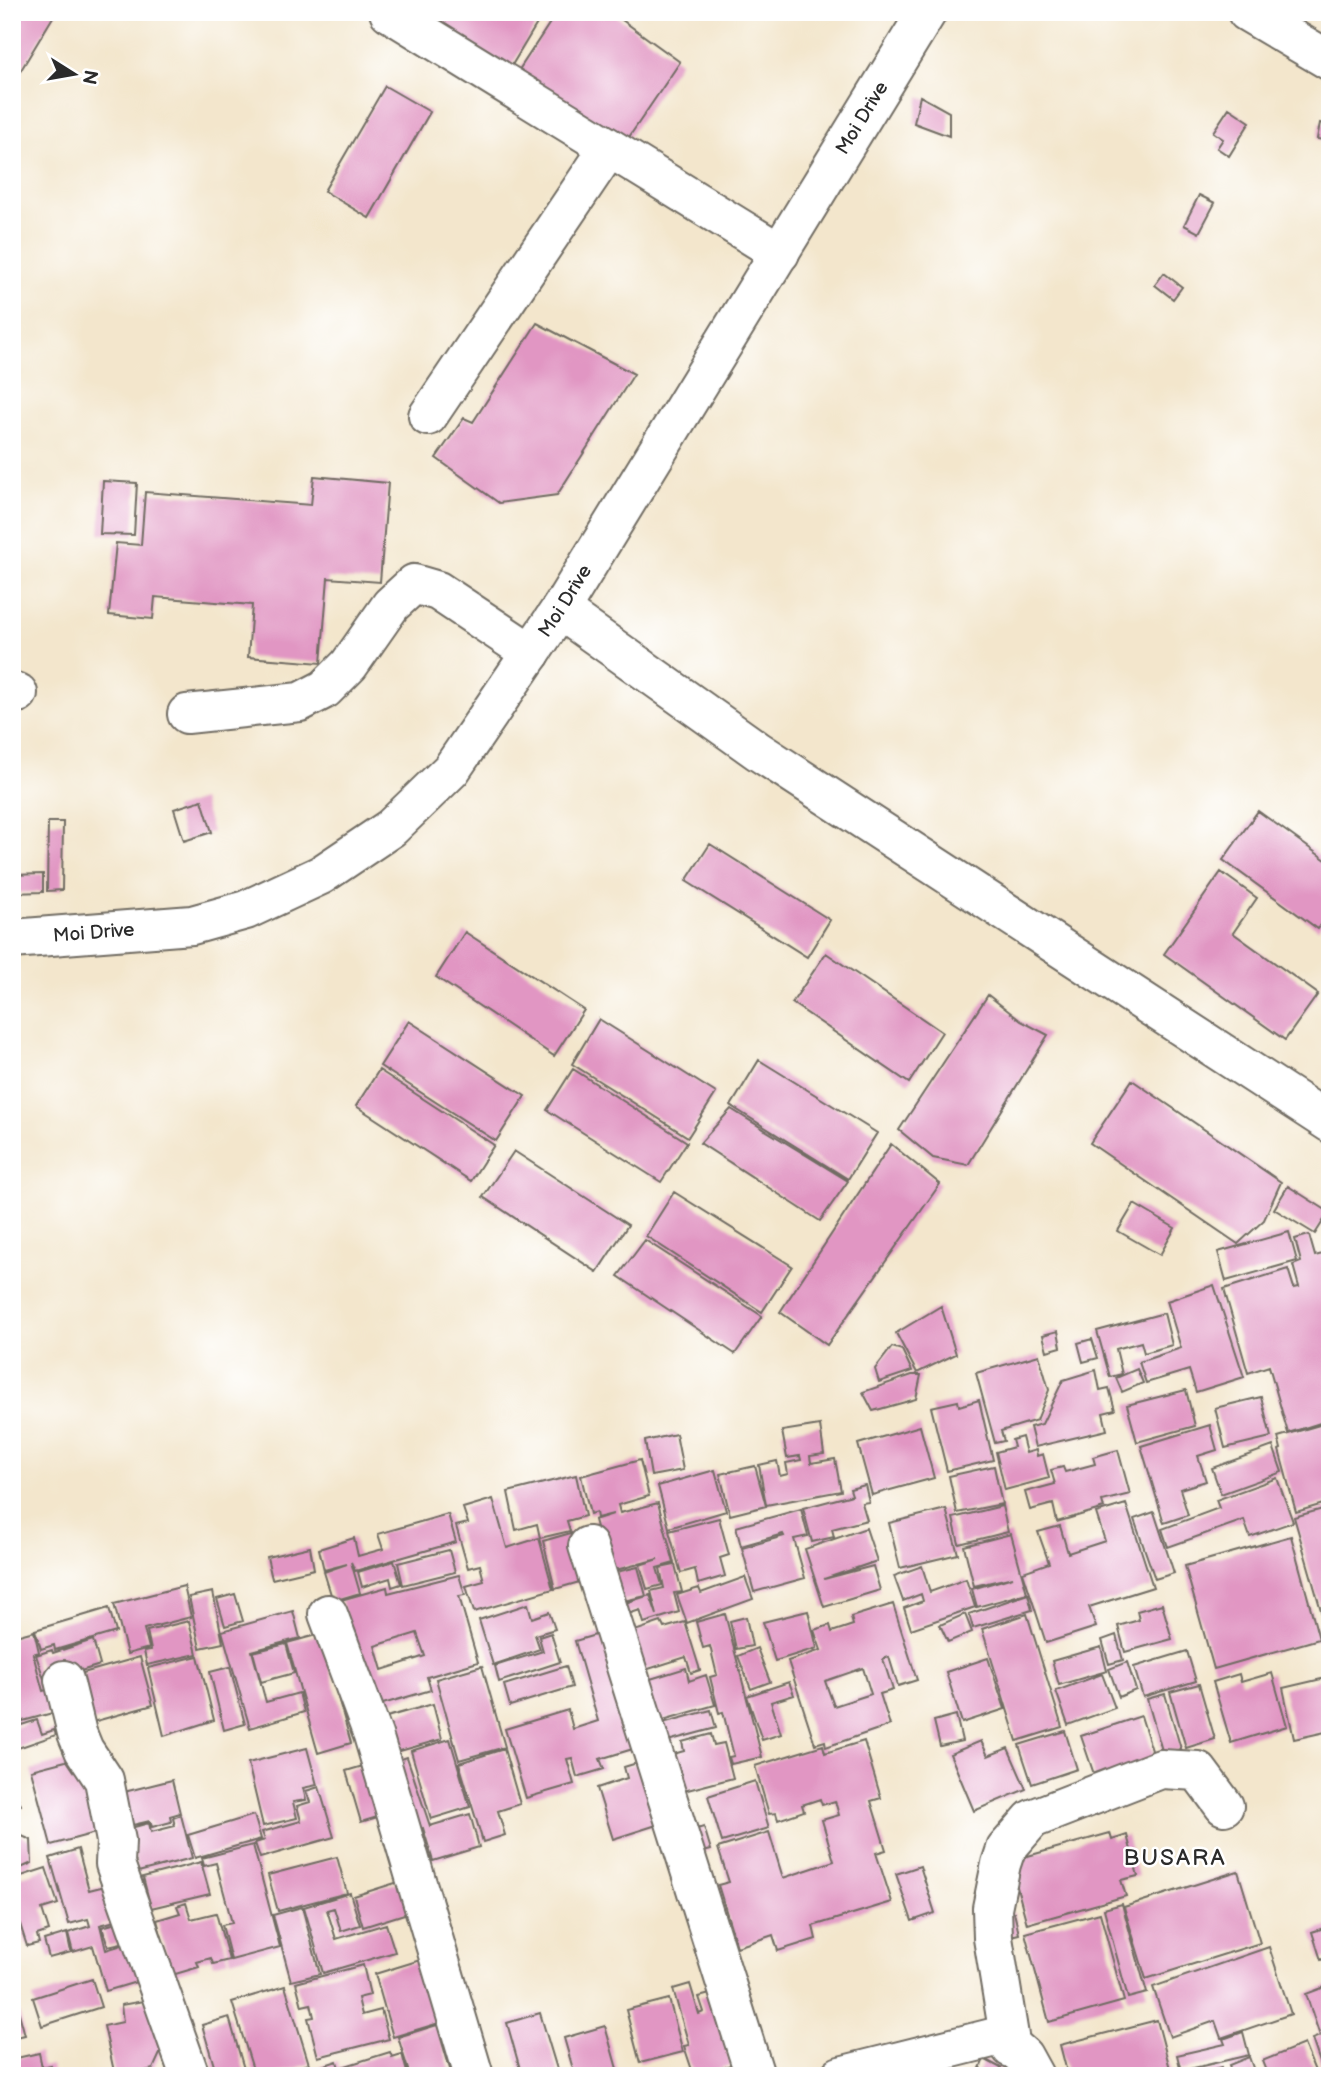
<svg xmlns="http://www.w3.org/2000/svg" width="1342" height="2088" font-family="'Balsamiq Sans',sans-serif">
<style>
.building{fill:#e196c3;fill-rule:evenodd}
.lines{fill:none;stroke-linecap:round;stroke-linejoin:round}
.minor-casing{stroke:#716c63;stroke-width:42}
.minor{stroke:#fff;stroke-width:38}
.labels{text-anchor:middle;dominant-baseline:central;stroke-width:5;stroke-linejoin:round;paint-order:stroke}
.street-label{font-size:19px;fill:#2b2b2b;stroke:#fff}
.quarter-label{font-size:23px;letter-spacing:2px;fill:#2b2b2b;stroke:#fff}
</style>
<rect width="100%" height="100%" fill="#fff"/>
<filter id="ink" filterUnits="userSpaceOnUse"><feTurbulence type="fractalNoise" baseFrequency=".0143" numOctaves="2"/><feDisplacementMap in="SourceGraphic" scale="14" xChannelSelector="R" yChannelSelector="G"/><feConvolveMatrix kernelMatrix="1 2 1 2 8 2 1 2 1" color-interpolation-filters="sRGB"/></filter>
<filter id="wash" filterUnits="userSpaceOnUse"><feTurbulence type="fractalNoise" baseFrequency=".00686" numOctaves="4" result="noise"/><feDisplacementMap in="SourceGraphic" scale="28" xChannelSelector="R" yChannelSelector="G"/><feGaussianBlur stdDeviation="1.57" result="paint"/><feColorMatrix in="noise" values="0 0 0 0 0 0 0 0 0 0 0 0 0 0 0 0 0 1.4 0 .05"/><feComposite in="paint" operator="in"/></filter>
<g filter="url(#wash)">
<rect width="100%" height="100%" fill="#f3e6cc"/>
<g id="blocks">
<path class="building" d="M12,12H56L12,85Z
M423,12H544L509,70Z
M557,12H611L680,62L625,143L515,76Z
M385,86L430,112L369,218L324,191Z
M920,96L949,112V136L914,123Z
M1229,108L1250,122L1229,156L1217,148L1223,139L1213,132Z
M1320,123L1330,125V141L1317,139Z
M1199,195L1215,203L1199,233L1184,225Z
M1164,273L1182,287L1173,299L1155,285Z
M537,323L634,374L557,495L499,503L436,458L464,418L473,422Z
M314,476L388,483L380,582L328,578L321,663L248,657L252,605L155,597L153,619L109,615L116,543L141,545L145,492L311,505Z
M103,481L137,483L134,535L100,534Z
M202,800L212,832L184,841L174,809Z
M1258,811L1330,863V912L1318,929L1223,860Z
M48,822H63L62,890L47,891Z
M710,844L830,920L807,957L686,881Z
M1221,872L1257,898L1233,933L1318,994L1285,1040L1164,954Z
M43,874V892L12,893V875Z
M465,932L584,1010L554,1056L436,977Z
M826,953L942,1032L909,1083L792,1003Z
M988,995L1021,1021L1048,1035L968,1165L933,1158L899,1130Z
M599,1019L716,1093L688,1137L572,1064Z
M409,1021L525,1096L496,1141L380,1066Z
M759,1060L877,1133L848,1179L731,1106Z
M573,1069L687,1142L661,1182L547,1110Z
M379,1070L494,1145L471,1181L356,1106Z
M1132,1080L1281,1182L1264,1220L1238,1244L1090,1143Z
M731,1109L848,1181L820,1221L700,1143Z
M891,1144L940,1184L827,1345L780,1312Z
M514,1151L628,1225L597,1272L483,1197Z
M1288,1186L1329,1212L1315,1234L1274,1209Z
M674,1192L792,1266L762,1312L646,1236Z
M1134,1204L1175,1228L1160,1255L1118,1231Z
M1289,1232L1297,1261L1226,1281L1218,1252Z
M1309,1235L1315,1256L1330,1252V1420L1288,1433L1269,1366L1248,1373L1224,1289L1288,1269L1294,1288L1299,1287L1293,1265L1301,1262L1295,1239Z
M645,1240L762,1316L735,1354L618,1276Z
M1214,1285L1244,1377L1196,1392L1189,1370L1146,1383L1139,1362L1181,1348L1167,1301Z
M941,1306L956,1354L917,1373L896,1333Z
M1164,1313L1172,1345L1144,1353L1141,1342L1116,1349L1122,1374L1110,1377L1097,1331Z
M1058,1331L1061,1347L1047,1351L1043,1335Z
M1092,1339L1098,1358L1083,1362L1078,1343Z
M892,1347L902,1350L912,1371L879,1382L875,1369Z
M1039,1355L1049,1390L1037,1420L1001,1431L1004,1441L995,1443L976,1373Z
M1137,1369L1143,1383L1122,1392L1116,1378Z
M1096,1370L1100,1390L1109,1388L1115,1410L1103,1413L1107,1430L1035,1447L1030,1427L1042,1424L1063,1380Z
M912,1375H921L916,1399L873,1411L863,1392Z
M1186,1390L1195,1426L1137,1442L1127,1405Z
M1261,1397L1271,1437L1225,1448L1215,1408Z
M979,1400L993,1460L947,1471L931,1407L958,1401L959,1406Z
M1330,1422V1450L1327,1451L1330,1461V1502L1296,1512L1279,1450L1281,1449L1278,1437Z
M820,1425L824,1454L810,1456L811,1463L835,1459L841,1491L766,1505L759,1465L777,1461L780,1476L788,1474L786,1463L801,1460L800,1456L787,1458L782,1431Z
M1210,1425L1217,1450L1198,1456L1206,1481L1180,1489L1188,1515L1164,1523L1141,1446Z
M920,1426L934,1478L872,1495L858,1444Z
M676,1434L683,1470L651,1476L645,1441Z
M1022,1437L1026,1453L1036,1450L1037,1456L1043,1454L1049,1478L1005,1490L996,1452L1014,1447L1012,1440Z
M1273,1446L1282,1472L1221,1494L1212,1468Z
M1118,1450L1130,1494L1102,1501L1104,1508L1057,1522L1053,1504L1030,1510L1025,1492L1055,1484L1051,1470L1063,1467L1065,1472L1095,1464L1093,1457Z
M640,1460L649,1496L618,1505L620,1513L658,1503L674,1563L657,1568L662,1585L647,1589L640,1565L658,1559L608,1572L594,1520L613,1514L597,1518L596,1512L590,1514L581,1476Z
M755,1466L766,1506L730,1515L720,1474Z
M994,1466L1002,1504L957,1513L949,1476Z
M715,1470L726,1511L669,1528L658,1486Z
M576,1475L585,1516L567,1521L570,1531L540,1538L537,1524L516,1530L508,1492Z
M1277,1478L1293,1522L1250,1537L1244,1520L1168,1547L1162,1529L1219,1508L1216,1500Z
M865,1485L869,1502L862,1503L867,1520L832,1529L834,1537L812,1542L803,1508L852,1495L850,1489Z
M493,1499L507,1548L539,1538L553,1589L474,1612L466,1586L484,1581L480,1565L468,1568L456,1526L468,1523L463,1508Z
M1126,1504L1153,1587L1089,1607L1096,1627L1046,1643L1023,1572L1049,1563L1038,1532L1060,1526L1068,1553L1105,1541L1096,1513Z
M1002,1506L1008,1532L959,1544L953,1518Z
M1330,1507V1638H1329L1294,1517Z
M801,1509L808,1536L794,1539L805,1578L754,1592L742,1548L784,1536L783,1534L741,1546L736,1527Z
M946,1509L958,1554L900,1568L889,1523Z
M1154,1512L1174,1573L1155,1579L1134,1519Z
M448,1514L456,1542L355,1571L351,1562L360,1593L333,1601L324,1572L347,1564L324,1570L319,1549L354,1538L358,1556L383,1549L378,1534Z
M719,1518L729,1555L720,1558L725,1576L698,1584L695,1569L681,1573L669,1531Z
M866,1528L877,1561L824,1579L873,1566L880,1590L824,1607L805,1549Z
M571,1533L583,1581L555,1589L543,1541Z
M1011,1534L1027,1593L977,1607L972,1589L1013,1577L974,1586L964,1546Z
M1291,1536L1319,1639L1214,1669L1185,1566Z
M310,1547L314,1569L272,1579L267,1557Z
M449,1550L455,1572L403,1585L398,1563Z
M394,1561L401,1584L392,1587L390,1578L362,1587L358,1572Z
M675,1565L682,1592L674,1593L679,1612L644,1623L640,1610L625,1615L622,1604L650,1595L657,1615L651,1591L664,1588L660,1568Z
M922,1566L930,1592L966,1579L975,1607L911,1629L904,1608L923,1601L921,1594L903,1601L894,1576Z
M638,1567L646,1596L619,1602L612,1573Z
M459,1575L465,1595L459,1596L478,1662L427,1677L431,1690L369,1708L341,1600L387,1587L388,1593ZM417,1633L425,1656L382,1670L375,1646Z
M745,1577L753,1599L687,1623L677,1595L699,1588L701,1593Z
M184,1586L191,1617L144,1629L149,1648L127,1654L114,1604Z
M213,1592L223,1643L200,1648L189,1597Z
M235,1594L243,1621L225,1626L217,1599Z
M1028,1594L1032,1610L973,1628L969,1614Z
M528,1604L532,1618L549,1612L555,1629L535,1635L540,1649L493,1665L479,1620Z
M893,1604L917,1680L898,1686L889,1657L883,1659L893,1690L880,1694L890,1725L826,1747L825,1741L815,1744L788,1661L821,1650L814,1630L830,1625L832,1632L853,1625L851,1617ZM863,1668L871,1694L834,1706L825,1681Z
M1162,1604L1172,1639L1125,1652L1118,1626L1139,1620L1137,1611Z
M109,1608L116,1632L55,1650L54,1645L41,1649L35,1630Z
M293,1611L300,1638L252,1651L266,1702L299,1693L304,1712L250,1728L222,1631Z
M808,1611L817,1648L775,1661L763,1622Z
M725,1614L762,1757L731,1764L729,1757L734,1756L723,1712L719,1713L710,1677L717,1675L710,1646L703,1648L696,1622Z
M965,1614L972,1632L948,1642L940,1625Z
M1027,1614L1062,1727L1017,1741L982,1629Z
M746,1617L752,1646L736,1649L730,1621Z
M189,1621L197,1654L147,1665L144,1651L151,1650L147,1631Z
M661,1622L664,1628L685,1622L700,1670L691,1673L686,1657L639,1672L626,1634Z
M34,1631L39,1652L33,1654L43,1691L50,1689L56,1712L12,1724V1637Z
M551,1633L560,1662L499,1682L495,1666L543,1651L539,1637Z
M602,1633L636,1748L600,1759L604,1769L577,1777L572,1758L567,1759L574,1784L526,1798L505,1729L568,1710L573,1729L598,1721L575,1641Z
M320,1634L351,1743L318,1753L287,1643Z
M1116,1635L1123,1660L1109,1664L1102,1640Z
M93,1640L100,1665L45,1682L36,1655L52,1650L53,1653Z
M286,1644L294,1673L261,1682L253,1652Z
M1101,1647L1107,1671L1059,1685L1052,1661Z
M757,1648L770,1682L751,1689L738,1656Z
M1187,1651L1196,1681L1143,1697L1134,1667Z
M198,1656L214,1720L164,1736L148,1668Z
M140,1657L153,1705L89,1723L78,1682L84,1680L83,1673Z
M988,1658L1005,1709L962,1723L946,1672Z
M1127,1662L1136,1690L1119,1697L1109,1669Z
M482,1666L505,1747L459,1760L436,1679Z
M566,1666L572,1687L510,1706L504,1685Z
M230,1667L245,1724L224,1730L210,1672Z
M686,1668L689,1681L706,1675L715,1705L656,1722L644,1681Z
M1272,1673L1287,1726L1231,1743L1213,1682L1239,1674L1241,1682Z
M1102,1674L1115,1708L1068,1725L1056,1691Z
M1330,1677V1731L1294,1739L1283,1688Z
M789,1682L794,1695L771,1702L781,1734L762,1740L747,1696Z
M1199,1684L1215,1739L1186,1748L1170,1692Z
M1165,1694L1181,1749L1163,1754L1147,1699Z
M433,1704L442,1739L393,1753L383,1718Z
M711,1710L716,1728L660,1743L655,1725Z
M956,1715L962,1741L940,1746L934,1721Z
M1141,1716L1156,1763L1097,1783L1081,1736Z
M37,1720L42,1734L54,1730L56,1735L12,1750V1728Z
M1065,1731L1077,1769L1032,1784L1019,1745Z
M711,1734L714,1745L724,1743L733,1778L680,1792L670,1755L684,1751L682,1742Z
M450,1739L470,1807L431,1819L411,1751Z
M864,1741L881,1798L871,1801L886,1850L876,1853L892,1902L813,1926L816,1939L778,1951L773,1935L737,1947L718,1885L729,1882L718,1848L769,1832L783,1878L834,1861L822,1820L839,1815L835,1801L822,1805L820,1799L802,1805L804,1811L778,1820L776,1813L769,1814L755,1766L823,1745L825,1753Z
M981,1741L988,1756L1008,1748L1026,1789L974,1811L950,1754Z
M307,1748L317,1785L303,1788L306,1800L293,1802L297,1818L263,1826L248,1763Z
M504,1749L520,1804L498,1811L505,1835L483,1842L459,1763Z
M85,1756L110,1829L51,1845L31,1770Z
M407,1757L430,1826L470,1814L479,1847L433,1861L423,1828L407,1833L384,1765Z
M647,1760L666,1822L613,1839L597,1788L627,1778L624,1767Z
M380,1761L394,1812L361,1822L346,1771Z
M172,1780L180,1813L170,1816L171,1822L152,1827L150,1821L120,1828L112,1795Z
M755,1781L769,1828L722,1842L708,1796Z
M12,1784L21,1805L12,1809Z
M319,1787L334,1837L260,1858L255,1843L265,1840L262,1832L301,1821L297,1806L310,1802L306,1791Z
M181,1815L192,1858L138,1872L127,1829L149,1823L151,1832L175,1826L173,1818Z
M254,1815L261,1839L195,1858L188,1835Z
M704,1827L711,1850L696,1854L689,1831Z
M15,1833L31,1840L32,1863L12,1872V1834Z
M1110,1833L1112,1840L1127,1835L1138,1876L1121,1880L1126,1896L1027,1924L1010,1861Z
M253,1845L280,1947L231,1960L222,1925L232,1923L216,1863L204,1866L202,1858Z
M78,1849L89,1890L105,1886L115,1921L100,1925L106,1950L132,1942L143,1980L106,1991L93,1946L73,1952L68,1933L90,1926L88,1919L69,1924L50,1858Z
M337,1857L347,1893L278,1911L268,1875Z
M201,1862L210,1894L151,1908L143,1877Z
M920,1866L935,1913L912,1921L896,1874Z
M46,1868L58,1904L42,1909L49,1931L37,1935L39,1943L27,1946L12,1899V1879Z
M1238,1871L1260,1943L1146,1979L1124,1907Z
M408,1879L417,1910L363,1927L354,1896Z
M350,1893L360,1925L341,1931L334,1908L327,1910L336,1939L386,1924L395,1952L323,1973L304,1907Z
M186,1903L191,1919L216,1913L229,1960L213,1964L211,1958L197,1962L199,1967L172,1975L157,1920L180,1913L177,1906Z
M1122,1904L1147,1993L1128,1998L1104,1909Z
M302,1907L320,1974L291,1981L273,1915Z
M1014,1912L1019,1934L1002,1938L998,1916Z
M1100,1913L1124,2001L1049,2022L1025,1933Z
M120,1922L126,1942L108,1946L102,1927Z
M1330,1926V1957L1321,1960L1312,1932Z
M67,1933L71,1952L49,1958L44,1940Z
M1269,1947L1291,2014L1221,2038L1215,2021L1170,2037L1153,1987Z
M430,1957L449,2020L393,2037L375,1974Z
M363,1965L370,1995L358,1998L362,2015L381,2010L389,2039L318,2057L308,2018L314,2017L311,2004L302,2006L296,1983Z
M92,1979L101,2007L42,2026L33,1998Z
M690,1984L699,2014L704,2012L699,1997L710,1994L731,2065L694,2076L684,2046L689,2045L673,1989Z
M1330,1985V2062L1321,2065L1312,2039L1320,2036L1306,1994Z
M285,1986L309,2064L269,2076H255L232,2002Z
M160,1998L169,2034L153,2069L126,2076H115L104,2026L123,2022L121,2005Z
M669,1999L683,2052L640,2063L626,2010Z
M17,2006L25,2035L12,2038V2007Z
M540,2013L559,2076H522L507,2023Z
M229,2017L246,2076H217L202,2025Z
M1157,2020L1172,2076H1068L1060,2045Z
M437,2025L452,2076H410L398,2037Z
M605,2026L619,2076H575L564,2038Z
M1243,2032L1249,2055L1181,2071L1177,2055L1225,2044L1223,2039Z
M1304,2044L1317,2076H1268L1262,2061Z
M390,2052L392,2057L402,2054L408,2076H321L319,2067L337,2061L339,2068Z
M39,2053L42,2067L51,2065L54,2076H12V2059Z
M1249,2057L1256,2076H1233L1229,2065Z
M984,2059L1001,2068L998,2076H983L978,2073Z
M1221,2067L1224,2076H1193L1192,2075Z"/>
</g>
</g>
<g filter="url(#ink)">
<use href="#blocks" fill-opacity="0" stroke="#716c63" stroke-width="2"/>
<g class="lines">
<g class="minor-casing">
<g id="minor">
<path d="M389,12L780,253"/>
<path d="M1247,12L1330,61"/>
<path d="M428,416L609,148"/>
<path d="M560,610L758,751L1330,1123"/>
<path d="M12,693H18"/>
<path d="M187,714L300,702L325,689L349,665L391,605L414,584L438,591L531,653"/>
<path id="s1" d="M12,939L192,925L246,910L321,875L391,828L451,770L560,610L927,12"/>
<path d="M588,1546L755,2076"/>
<path d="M328,1614L373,1735L474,2076"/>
<path d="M64,1680L77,1733L84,1750L104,1780L116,1841L115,1864L190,2076"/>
<path d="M1011,2048L993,1938L992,1908L1001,1864L1006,1849L1032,1819L1161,1769L1198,1771L1224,1806"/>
<path d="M840,2076L1000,2036L1023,2056L1034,2076"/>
</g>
</g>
<use href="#minor" class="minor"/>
</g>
</g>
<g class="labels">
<g class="street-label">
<text stroke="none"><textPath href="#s1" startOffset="1258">Moi Drive</textPath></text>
<text stroke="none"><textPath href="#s1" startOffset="691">Moi Drive</textPath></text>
<text stroke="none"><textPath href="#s1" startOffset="82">Moi Drive</textPath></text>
</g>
<g class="quarter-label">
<text x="1175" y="1858">BUSARA</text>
</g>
</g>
<rect width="1342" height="2088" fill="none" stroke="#fff" stroke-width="42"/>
<g transform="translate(74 74) rotate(101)" stroke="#ffffff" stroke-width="5" paint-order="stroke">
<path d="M0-5L12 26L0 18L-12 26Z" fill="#2b2b2b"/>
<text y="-10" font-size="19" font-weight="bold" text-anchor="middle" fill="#2b2b2b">N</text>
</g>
</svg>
